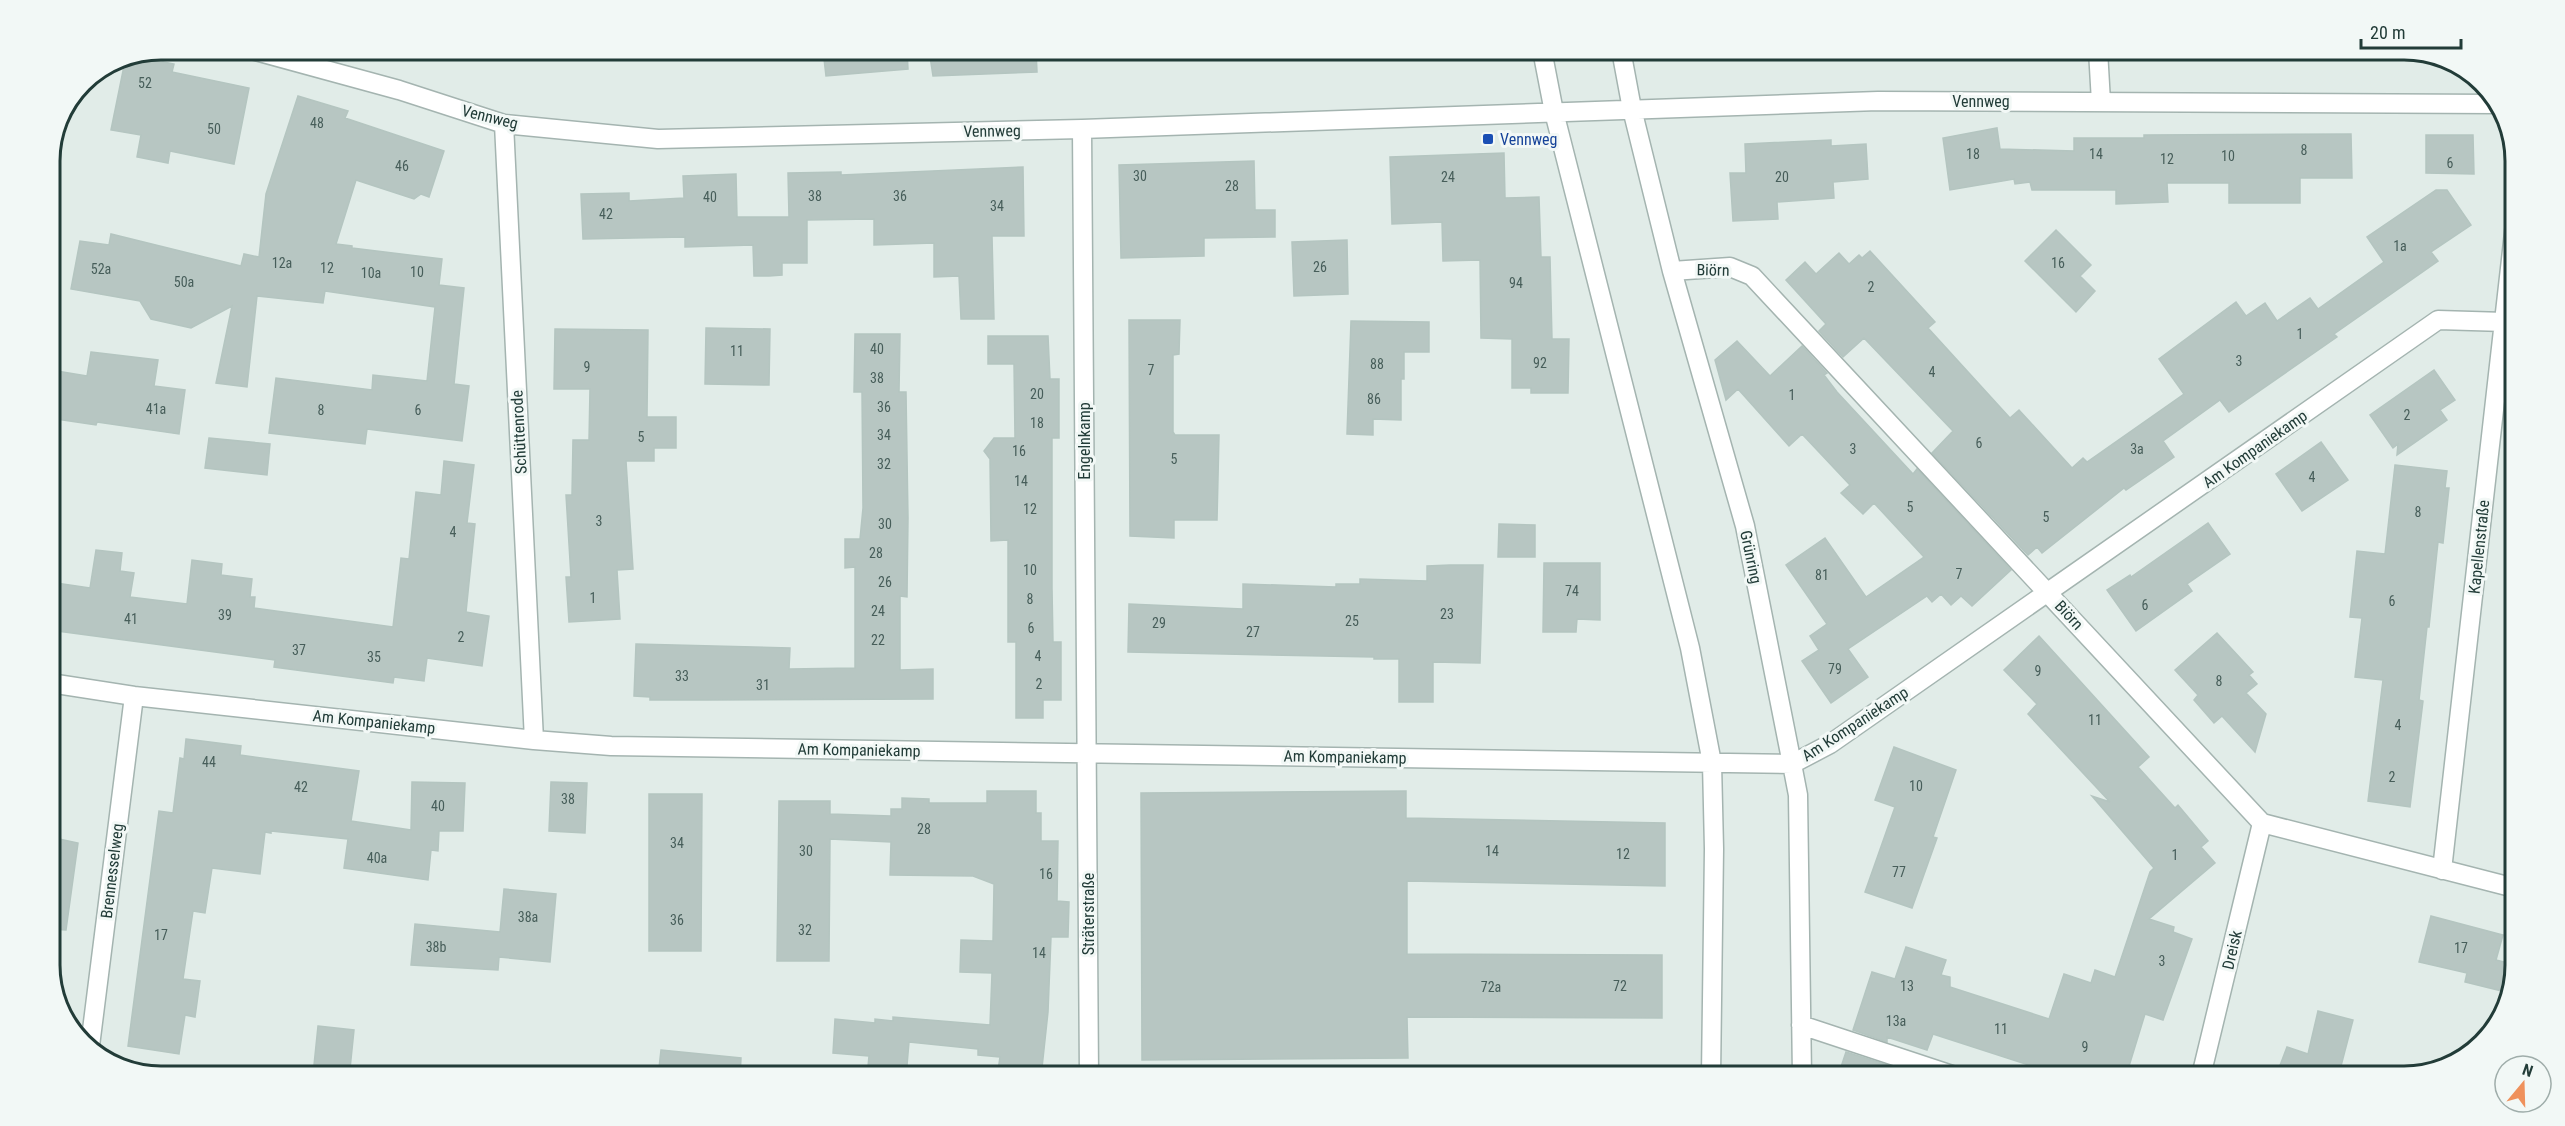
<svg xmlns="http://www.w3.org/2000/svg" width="2565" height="1126" font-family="'Roboto Condensed',sans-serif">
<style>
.building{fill:#b7c6c2;stroke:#b4c5c0;stroke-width:1.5}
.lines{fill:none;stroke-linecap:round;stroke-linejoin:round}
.minor-casing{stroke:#a4b4b0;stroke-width:21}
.minor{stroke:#fff;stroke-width:18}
.transit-dot{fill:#1a4fb4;stroke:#f2f8f6;stroke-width:2}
.labels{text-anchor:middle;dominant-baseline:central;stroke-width:6;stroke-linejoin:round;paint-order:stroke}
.number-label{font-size:14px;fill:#475e5a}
.street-label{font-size:16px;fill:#223c38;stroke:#f2f8f6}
.transit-label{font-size:16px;fill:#164399;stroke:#f2f8f6;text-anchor:start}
.rim{fill:none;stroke:#223c38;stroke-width:3}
</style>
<rect width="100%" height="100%" fill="#e1ece8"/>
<path class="building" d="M823,50H907L908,69L826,76Z
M929,50H1036L1037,72L933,76Z
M130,55L174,64L172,72L249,88L234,164L170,151L168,163L137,157L141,135L111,130L126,56Z
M298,96L348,111L345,118L444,151L429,197L421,194L414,199L356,180L336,244L352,246V248L442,259L439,285L464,288L454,384L469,386L462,441L367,429L365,444L269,433L276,378L372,390L373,375L427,381L435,307L325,291L323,303L257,296L247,387L216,383L232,306L191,328L151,319L140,301L71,289L80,241L109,245L111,234L241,266L244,254L259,257L266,194Z
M1997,128L2000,149L2074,151V138H2144V135L2351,134L2352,178H2300V203H2229V183H2167L2168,202L2116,204V190H2032L2030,182L2015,184L2014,179L1950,190L1943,138Z
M2426,135H2473L2474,174L2426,173Z
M1831,140V146L1866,144L1868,179L1833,182L1834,198L1777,202L1778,219L1733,221L1730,173H1746L1745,144Z
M1504,153L1505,198L1539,197L1541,257H1550L1552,339H1569L1568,393H1531V388H1512V339L1481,338L1480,260L1443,261L1442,222L1392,224L1390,157Z
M1254,161L1255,210H1275V237L1204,238V256L1121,258L1119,165Z
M1023,167L1024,236H992L994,319H961L959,276L934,277V243L874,245V219L807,220V263H782V275L769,276H754L753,245L685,247V237L583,239L581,194L629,193V201L684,198L683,176L736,174L737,217H789L788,173L841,172V175Z
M2436,190H2447L2471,225L2431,252L2438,261L2334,334L2337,337L2229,412L2220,400L2163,441L2174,457L2126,490L2124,488L2042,553L2037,547L2028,555L1932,453L1953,431L1864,338L1843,357L1819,331L1826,324L1786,280L1805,262L1816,274L1839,253L1849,264L1859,255L1862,258L1870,251L1935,322L1928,328L2010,418L2019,410L2072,468L2083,458L2087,462L2184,394L2159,359L2236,302L2246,316L2265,303L2277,321L2310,298L2318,309L2384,262L2367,237Z
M2056,230L2091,265L2080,276L2095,291L2076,312L2025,261Z
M1347,240L1348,294L1294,296L1292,242Z
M1129,320H1180L1179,354L1173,355V432L1175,435H1219L1217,520H1174V538L1130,536Z
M1351,321L1429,322V352H1404V379H1401V420L1373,419V435L1347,434Z
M706,328L770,329L769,385L705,384Z
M555,329L648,330L647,417H676V448H654V461H626L633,569L617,570L620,619L569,622L566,577H571L566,495H572L573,440H589L590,389H554Z
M855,334H900L899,392H906L908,518L907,597L900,596V670L933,669V699L704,700H650V697L634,696L636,644L790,648L789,669L855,668V567L845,568V539H860L863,508L862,392H854Z
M988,336H1048L1050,379H1059V438H1052V588L1053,642H1061V700H1043V718H1016V642H1008V540L991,541L990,459L984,451L994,438H1015L1014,364H988Z
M1737,341L1770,376L1802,346L1827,373L1824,375L1837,392L1913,474L1917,469L2011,570L1972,606L1961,596L1951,605L1941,594L1932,602L1927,596L1848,649L1868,677L1831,703L1802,661L1819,650L1810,636L1827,624L1786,565L1825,538L1866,597L1924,557L1874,503L1863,514L1841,493L1850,485L1802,434L1789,446L1738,389L1726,400L1715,360Z
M91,352L158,360L154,386L185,390L179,434L97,422L96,425L50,418V370L87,376Z
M2434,370L2455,400L2440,410L2447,420L2397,455L2398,444L2393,448L2370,415Z
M209,438L270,444L267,475L205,468Z
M2321,442L2348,480L2302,511L2276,474Z
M444,461L474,465L467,523L475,524L466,612L489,616L482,666L427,658L424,681L394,677L393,683L274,667L275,660L50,630V582L90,588L96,550L122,553L120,571L134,573L130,597L187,604L192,560L222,564L221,575L252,579L250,597H255L254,608L393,627L401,558L409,559L416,492L441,495Z
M2395,465L2447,471L2445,488H2449L2443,543L2438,542L2429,627H2427L2419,700L2423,701L2410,807L2368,801L2383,680L2355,677L2362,618L2350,617L2357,551L2385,554Z
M2208,523L2230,554L2187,584L2192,591L2136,631L2107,590L2130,575L2131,577Z
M1499,524L1535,525V557H1498Z
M1544,563H1600V620L1577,619L1576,632H1543Z
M1450,565H1483L1480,663L1433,662V702H1399V659H1374V657L1128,652L1129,604L1243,609V584L1336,587V584H1360V579L1427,581V566Z
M2217,633L2253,672L2249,675L2257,684L2246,693L2266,714L2255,752L2222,716L2214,723L2194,700L2198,695L2175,670Z
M2039,636L2149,757L2138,767L2175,808L2178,805L2208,841L2201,847L2215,863L2149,919L2174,927L2173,932L2192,939L2163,1020L2145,1014L2126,1076H2045L2047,1071L1933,1034L1927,1050L1887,1037V1042L1853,1030L1872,972L1895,979L1906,947L1946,960L1941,975L1950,977V987L2049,1019L2064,974L2091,983L2095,970L2115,977L2150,872L2154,868L2092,796L2110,802L2028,714L2037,704L2004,670Z
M186,739L241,746L240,755L359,771L351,821L411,830L412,782L465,783L463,831H439L438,851L431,850L428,880L344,868L348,839L271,831V833L265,832L260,874L212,868L205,913L193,911L183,979L200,981L195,1017L185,1015L179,1054L128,1046L159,811L173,813L180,758L184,759Z
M1894,747L1956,770L1933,837L1937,838L1912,908L1865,892L1895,807L1875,800Z
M551,782L587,783L585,833L549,831Z
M987,791H1036V813H1041V841H1058L1057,901L1069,902L1068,937H1051L1048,1012L1041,1077H997L1000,1057L978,1055V1049L909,1042L906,1077H867L869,1056L833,1053L835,1019L875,1023V1019L893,1021V1017L990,1025L992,973L960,972L961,940L993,941L994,884L973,876L890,875L891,842L830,839L829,961H777L779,801H830V814L891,816V809H902V798L929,799V803H987Z
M1406,791V818L1665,823V886L1407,881V954L1662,955V1018L1407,1017L1408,1058L1142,1060L1141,793Z
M649,794H702L701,951H649Z
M50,837L78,843L66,930L50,929Z
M504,889L556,894L550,962L499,957L498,970L411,965L415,924L500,932Z
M2431,916L2503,935L2496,960L2516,965L2510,993L2465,982L2467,973L2419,962Z
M2318,1011L2353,1020L2341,1066L2360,1072L2359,1076H2276L2287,1047L2308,1054Z
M318,1026L354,1030L350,1069L314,1065Z
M661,1050L741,1058L740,1077H658Z
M1846,1052L1887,1065L1886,1076H1838Z"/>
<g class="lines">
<g class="minor-casing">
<path id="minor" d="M252,50L399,90L504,124L658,139L1082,129L1878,101L2498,104
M1542,50L1554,112L1690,648L1712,763L1714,849L1711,1076
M1621,50L1632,109L1672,271L1745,526L1792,764L1798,795L1802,1076
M2098,50L2101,102
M504,124L534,740
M1082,129L1089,1076
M1672,271L1730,267L1752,276L2262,823L2515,888
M50,683L134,696L534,740L611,746L1792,764L1830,744L2438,320L2505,322
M2442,870L2515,224
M1801,1025L1955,1076
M90,1046L134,696
M2201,1076L2262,823"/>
</g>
<use href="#minor" class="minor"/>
</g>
<rect class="transit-dot" x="1482" y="133" width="12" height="12" rx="3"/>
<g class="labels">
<g class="number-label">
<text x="145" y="83">52</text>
<text x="317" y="123">48</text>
<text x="214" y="129">50</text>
<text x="2304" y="150">8</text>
<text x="1973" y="154">18</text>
<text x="2096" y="154">14</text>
<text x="2228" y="156">10</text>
<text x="2167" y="159">12</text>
<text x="2450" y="163">6</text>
<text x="402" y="166">46</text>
<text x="1140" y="176">30</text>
<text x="1448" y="177">24</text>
<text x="1782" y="177">20</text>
<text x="1232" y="186">28</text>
<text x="815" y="196">38</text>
<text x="900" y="196">36</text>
<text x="710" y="197">40</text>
<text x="997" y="206">34</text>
<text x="606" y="214">42</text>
<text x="2400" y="246">1a</text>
<text x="282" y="263">12a</text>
<text x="2058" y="263">16</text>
<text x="1320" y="267">26</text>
<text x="327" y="268">12</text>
<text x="101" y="269">52a</text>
<text x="417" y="272">10</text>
<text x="371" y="273">10a</text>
<text x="184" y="282">50a</text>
<text x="1516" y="283">94</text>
<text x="1871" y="287">2</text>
<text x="2300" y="334">1</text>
<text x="877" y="349">40</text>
<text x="737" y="351">11</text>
<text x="2239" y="361">3</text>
<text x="1540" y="363">92</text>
<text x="1377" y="364">88</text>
<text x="587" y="367">9</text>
<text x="1151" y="370">7</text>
<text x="1932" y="372">4</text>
<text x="877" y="378">38</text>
<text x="1037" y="394">20</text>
<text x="1792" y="395">1</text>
<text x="1374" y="399">86</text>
<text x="884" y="407">36</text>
<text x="156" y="409">41a</text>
<text x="321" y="410">8</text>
<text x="418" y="410">6</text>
<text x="2407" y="415">2</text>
<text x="1037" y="423">18</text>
<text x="884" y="435">34</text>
<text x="641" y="437">5</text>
<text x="1979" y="443">6</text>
<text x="1853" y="449">3</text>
<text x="2137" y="449">3a</text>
<text x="1019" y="451">16</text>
<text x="1174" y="459">5</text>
<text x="884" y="464">32</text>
<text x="2312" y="477">4</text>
<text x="1021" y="481">14</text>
<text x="1910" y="507">5</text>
<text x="1030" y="509">12</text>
<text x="2418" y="512">8</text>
<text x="2046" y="517">5</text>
<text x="599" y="521">3</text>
<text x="885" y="524">30</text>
<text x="453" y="532">4</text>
<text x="876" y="553">28</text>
<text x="1030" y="570">10</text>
<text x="1959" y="574">7</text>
<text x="1822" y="575">81</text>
<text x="885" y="582">26</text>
<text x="1572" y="591">74</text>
<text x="593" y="598">1</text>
<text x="1030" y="599">8</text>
<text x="2392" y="601">6</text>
<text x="2145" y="605">6</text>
<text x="878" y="611">24</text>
<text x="1447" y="614">23</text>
<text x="225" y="615">39</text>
<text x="131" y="619">41</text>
<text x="1352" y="621">25</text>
<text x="1159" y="623">29</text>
<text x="1031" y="628">6</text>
<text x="1253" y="632">27</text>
<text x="461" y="637">2</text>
<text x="878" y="640">22</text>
<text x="299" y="650">37</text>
<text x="1038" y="656">4</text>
<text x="374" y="657">35</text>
<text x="1835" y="669">79</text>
<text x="2038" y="671">9</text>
<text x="682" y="676">33</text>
<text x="2219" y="681">8</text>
<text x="1039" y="684">2</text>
<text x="763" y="685">31</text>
<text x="2095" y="720">11</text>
<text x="2398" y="725">4</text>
<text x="209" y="762">44</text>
<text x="2392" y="777">2</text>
<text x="1916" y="786">10</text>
<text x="301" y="787">42</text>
<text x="568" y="799">38</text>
<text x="438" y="806">40</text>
<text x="924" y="829">28</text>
<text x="677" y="843">34</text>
<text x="806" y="851">30</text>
<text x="1492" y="851">14</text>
<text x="1623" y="854">12</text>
<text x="2175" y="855">1</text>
<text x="377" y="858">40a</text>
<text x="1899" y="872">77</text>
<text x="1046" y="874">16</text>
<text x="528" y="917">38a</text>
<text x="677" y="920">36</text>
<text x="805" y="930">32</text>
<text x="161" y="935">17</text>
<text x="436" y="947">38b</text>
<text x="2461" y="948">17</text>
<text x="1039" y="953">14</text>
<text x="2162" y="961">3</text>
<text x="1620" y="986">72</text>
<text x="1907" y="986">13</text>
<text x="1491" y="987">72a</text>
<text x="1896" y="1021">13a</text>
<text x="2001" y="1029">11</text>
<text x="2085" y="1047">9</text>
</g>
<g class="street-label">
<text x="1981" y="101">Vennweg</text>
<text transform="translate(490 117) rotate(14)">Vennweg</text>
<text transform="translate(992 131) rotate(-1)">Vennweg</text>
<text transform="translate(1713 270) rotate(1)">Biörn</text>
<text transform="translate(519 432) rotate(-93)">Schüttenrode</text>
<text transform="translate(1084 441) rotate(-90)">Engelnkamp</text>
<text transform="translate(2255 449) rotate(-35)">Am Kompaniekamp</text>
<text transform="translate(2479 547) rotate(-84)">Kapellenstraße</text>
<text transform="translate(1751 557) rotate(78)">Grünring</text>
<text transform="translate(2069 615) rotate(47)">Biörn</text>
<text transform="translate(374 722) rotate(6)">Am Kompaniekamp</text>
<text transform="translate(1855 724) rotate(-33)">Am Kompaniekamp</text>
<text transform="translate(859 750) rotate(1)">Am Kompaniekamp</text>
<text transform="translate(1345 757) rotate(1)">Am Kompaniekamp</text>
<text transform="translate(112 871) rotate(-83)">Brennesselweg</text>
<text transform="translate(1088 914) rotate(-90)">Sträterstraße</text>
<text transform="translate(2232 950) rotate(-77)">Dreisk</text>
</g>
<g class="transit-label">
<text x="1500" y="139">Vennweg</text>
</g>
</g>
<path d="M0 0H2565V1126H0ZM161 60H2404A101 101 0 0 1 2505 161V965A101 101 0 0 1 2404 1066H161A101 101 0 0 1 60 965V161A101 101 0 0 1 161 60Z" fill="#f2f8f6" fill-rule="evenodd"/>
<path class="rim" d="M161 60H2404A101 101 0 0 1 2505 161V965A101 101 0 0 1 2404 1066H161A101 101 0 0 1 60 965V161A101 101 0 0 1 161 60Z"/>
<g transform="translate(2523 1084) rotate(19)"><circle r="28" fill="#f2f8f6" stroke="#9fadaa" stroke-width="1.5"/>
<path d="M0-4.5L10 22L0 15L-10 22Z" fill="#ef915c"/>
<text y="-9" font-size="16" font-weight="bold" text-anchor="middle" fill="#223c38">N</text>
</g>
<path d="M2361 39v9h100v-9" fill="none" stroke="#223c38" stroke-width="3"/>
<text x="2370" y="39" font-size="18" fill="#223c38" stroke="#f2f8f6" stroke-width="4.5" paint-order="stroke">20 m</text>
</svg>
